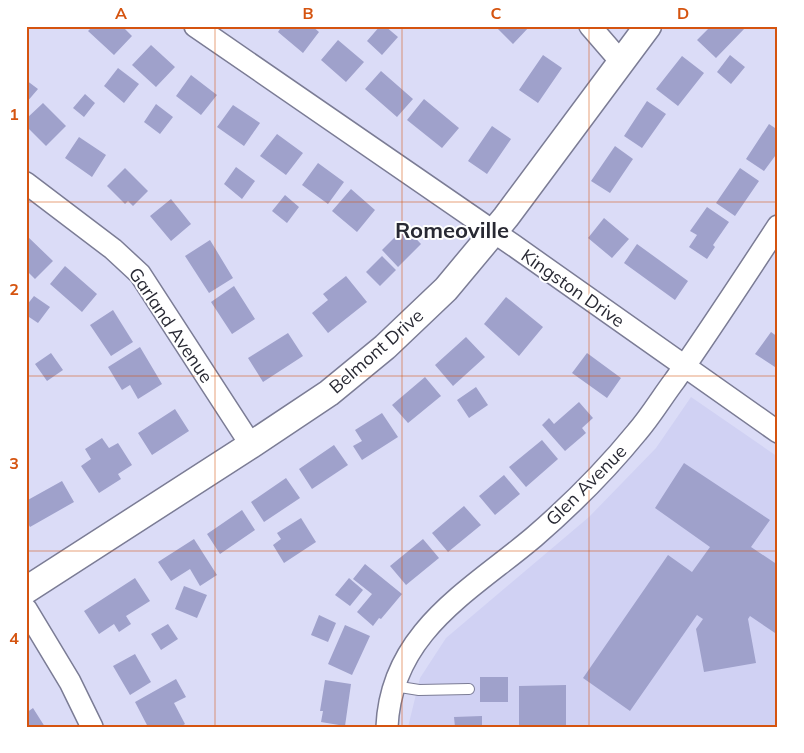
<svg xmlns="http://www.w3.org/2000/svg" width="804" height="753" font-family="Mulish,sans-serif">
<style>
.built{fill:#d0d1f3}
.building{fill:#9fa1cb}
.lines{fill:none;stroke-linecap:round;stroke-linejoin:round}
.service-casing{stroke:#7b7c95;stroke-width:12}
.minor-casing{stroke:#7b7c95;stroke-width:24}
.tertiary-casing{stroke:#7b7c95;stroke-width:29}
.service{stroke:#fff;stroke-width:10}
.minor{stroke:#fff;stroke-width:21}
.tertiary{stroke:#fff;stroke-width:26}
.grid{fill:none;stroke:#d55410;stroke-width:1;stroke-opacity:0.55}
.labels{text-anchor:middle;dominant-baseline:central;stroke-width:4;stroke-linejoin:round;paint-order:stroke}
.street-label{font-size:18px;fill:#282933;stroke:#fff}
.district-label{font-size:22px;font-weight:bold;fill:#282933;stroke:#fff}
.neatline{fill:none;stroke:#d55410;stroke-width:2}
.grid-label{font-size:16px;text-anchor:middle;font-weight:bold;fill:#d55410}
</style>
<rect width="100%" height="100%" fill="#dbdcf7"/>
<path class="built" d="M691,397L778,457V727H408L420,678L446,638L589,517L656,448Z"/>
<path class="building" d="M93,26H122L132,36L114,55L88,31Z
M282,26H312L319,32L303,53L278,32Z
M380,26H385L398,37L382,55L367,41Z
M495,26H530L513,44Z
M711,26H744L745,28L716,58L697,40Z
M338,40L364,62L346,82L321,60Z
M151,45L175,67L156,87L132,65Z
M543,55L562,68L538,103L519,90Z
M730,55L745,67L731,84L717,72Z
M682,56L704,73L678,106L656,89Z
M118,68L139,84L124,103L104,86Z
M381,71L413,99L397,117L365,89Z
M191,75L217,95L201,115L176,96Z
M26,80L38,89L26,103Z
M85,94L95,103L84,117L73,108Z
M424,99L459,128L442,148L407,120Z
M647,101L666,114L642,148L624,136Z
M43,103L66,126L46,146L26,126V119Z
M156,104L173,117L160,134L144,122Z
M233,105L260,123L244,146L217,127Z
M769,124L778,130V152L764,171L746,159Z
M492,126L511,139L487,174L468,161Z
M277,134L303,153L286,175L260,156Z
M79,137L106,155L92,177L65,158Z
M615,146L633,159L610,193L591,181Z
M318,163L344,182L328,204L302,185Z
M236,167L255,181L242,199L224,184Z
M125,168L148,191L133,206L128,201L125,204L107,186Z
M740,168L759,181L735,216L716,203Z
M351,189L375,210L357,232L332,211Z
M285,195L299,207L287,223L272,211Z
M171,199L191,224L171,241L150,216Z
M707,207L729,222L713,245L715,247L707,259L689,247L697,235L690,231Z
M604,218L629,239L612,258L588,238Z
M405,227L421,244L398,267L382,250Z
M26,235L53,261L35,279L26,270Z
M210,240L233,278L209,293L185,256Z
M637,244L688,281L675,300L624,263Z
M382,256L396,270L380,286L366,272Z
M65,266L97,294L82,312L50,284Z
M346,276L367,302L328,333L312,313L328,300L323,294Z
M234,286L255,319L232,334L211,302Z
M34,296L50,307L38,323L26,315V306Z
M506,297L543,327L519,356L484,324Z
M113,310L133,342L111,356L90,325Z
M771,332L778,337V369L755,354Z
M288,333L303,356L263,382L248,358Z
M466,337L485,357L453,386L435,365Z
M140,347L162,384L138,399L130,385L122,390L108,367Z
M51,353L63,370L47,381L35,364Z
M587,353L621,378L607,398L572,373Z
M425,377L441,396L408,423L392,405Z
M476,387L488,405L469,418L457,400Z
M579,402L593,418L582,428L586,433L565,451L542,425L549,418L554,424Z
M175,409L189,431L152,455L138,433Z
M382,413L398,437L362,460L353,446L362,441L355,430Z
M102,438L109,448L118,443L132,465L118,474L121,479L99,493L81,466L91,459L85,449Z
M542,440L558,459L526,487L509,467Z
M334,445L348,465L312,489L299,469Z
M684,463L770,520L751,547L778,565V635L750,616L748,619L756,663L704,672L696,629L703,619L697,615L630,711L583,678L668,555L692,572L710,547L655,508Z
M504,475L520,494L495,515L479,496Z
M286,478L300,498L264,522L251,502Z
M62,481L74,502L30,527L26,520V501Z
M464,506L481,525L448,552L432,533Z
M242,510L255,530L220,554L207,534Z
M301,518L316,542L284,563L273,545L281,539L277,533Z
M194,539L217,575L200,586L190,569L171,581L158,562Z
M423,539L439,558L406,585L390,566Z
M365,564L402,594L381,619L379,618L373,626L357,612L372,594L353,579Z
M135,578L150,601L126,616L131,624L119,632L114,624L99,634L84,611Z
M349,578L363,590L350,606L335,595Z
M184,586L207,595L197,618L175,609Z
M319,615L336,623L328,642L311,635Z
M168,624L178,639L161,650L151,634Z
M345,625L370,636L352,675L328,664Z
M135,654L151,682L130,695L113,666Z
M480,677H508V702H480Z
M176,679L186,697L174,703L185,724L180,727H148L135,702Z
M325,680L351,684L345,726L321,722L323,711H320Z
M566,685V727H519V686Z
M33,708L45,727H26V713Z
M482,716V727H455L454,717Z"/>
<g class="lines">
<g class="service-casing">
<path id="service" d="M394,686L419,690L469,689"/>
</g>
<g class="minor-casing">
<path id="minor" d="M195,26L513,245L778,432
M590,26L622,63
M26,183L113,249L140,274L251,445
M26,609L70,682L92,727
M387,727C391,632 470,591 534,537C571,505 606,470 637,432C651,416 662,397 675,380C710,330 744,278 778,226"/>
</g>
<g class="tertiary-casing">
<path id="tertiary" d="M26,590L251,445L329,393L385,347L446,289L506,217L648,26"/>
</g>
<use href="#service" class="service"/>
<use href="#minor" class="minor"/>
<use href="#tertiary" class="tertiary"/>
</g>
<path class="grid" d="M215,26V727M402,26V727M589,26V727M26,202H778M26,376H778M26,551H778"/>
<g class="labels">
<g class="street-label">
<text transform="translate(573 288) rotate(35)">Kingston Drive</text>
<text transform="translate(171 325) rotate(56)">Garland Avenue</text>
<text transform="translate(376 351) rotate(-41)">Belmont Drive</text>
<text transform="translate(586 485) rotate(-45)">Glen Avenue</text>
</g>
<g class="district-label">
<text x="452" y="230">Romeoville</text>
</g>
</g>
<rect width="804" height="753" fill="none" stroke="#ffffff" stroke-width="55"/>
<rect x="28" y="28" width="748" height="698" class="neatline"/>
<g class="grid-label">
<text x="121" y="19">A</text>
<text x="308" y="19">B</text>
<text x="496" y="19">C</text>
<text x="683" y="19">D</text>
<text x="14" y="120">1</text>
<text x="14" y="295">2</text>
<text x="14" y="469">3</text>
<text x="14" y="644">4</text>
</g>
</svg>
